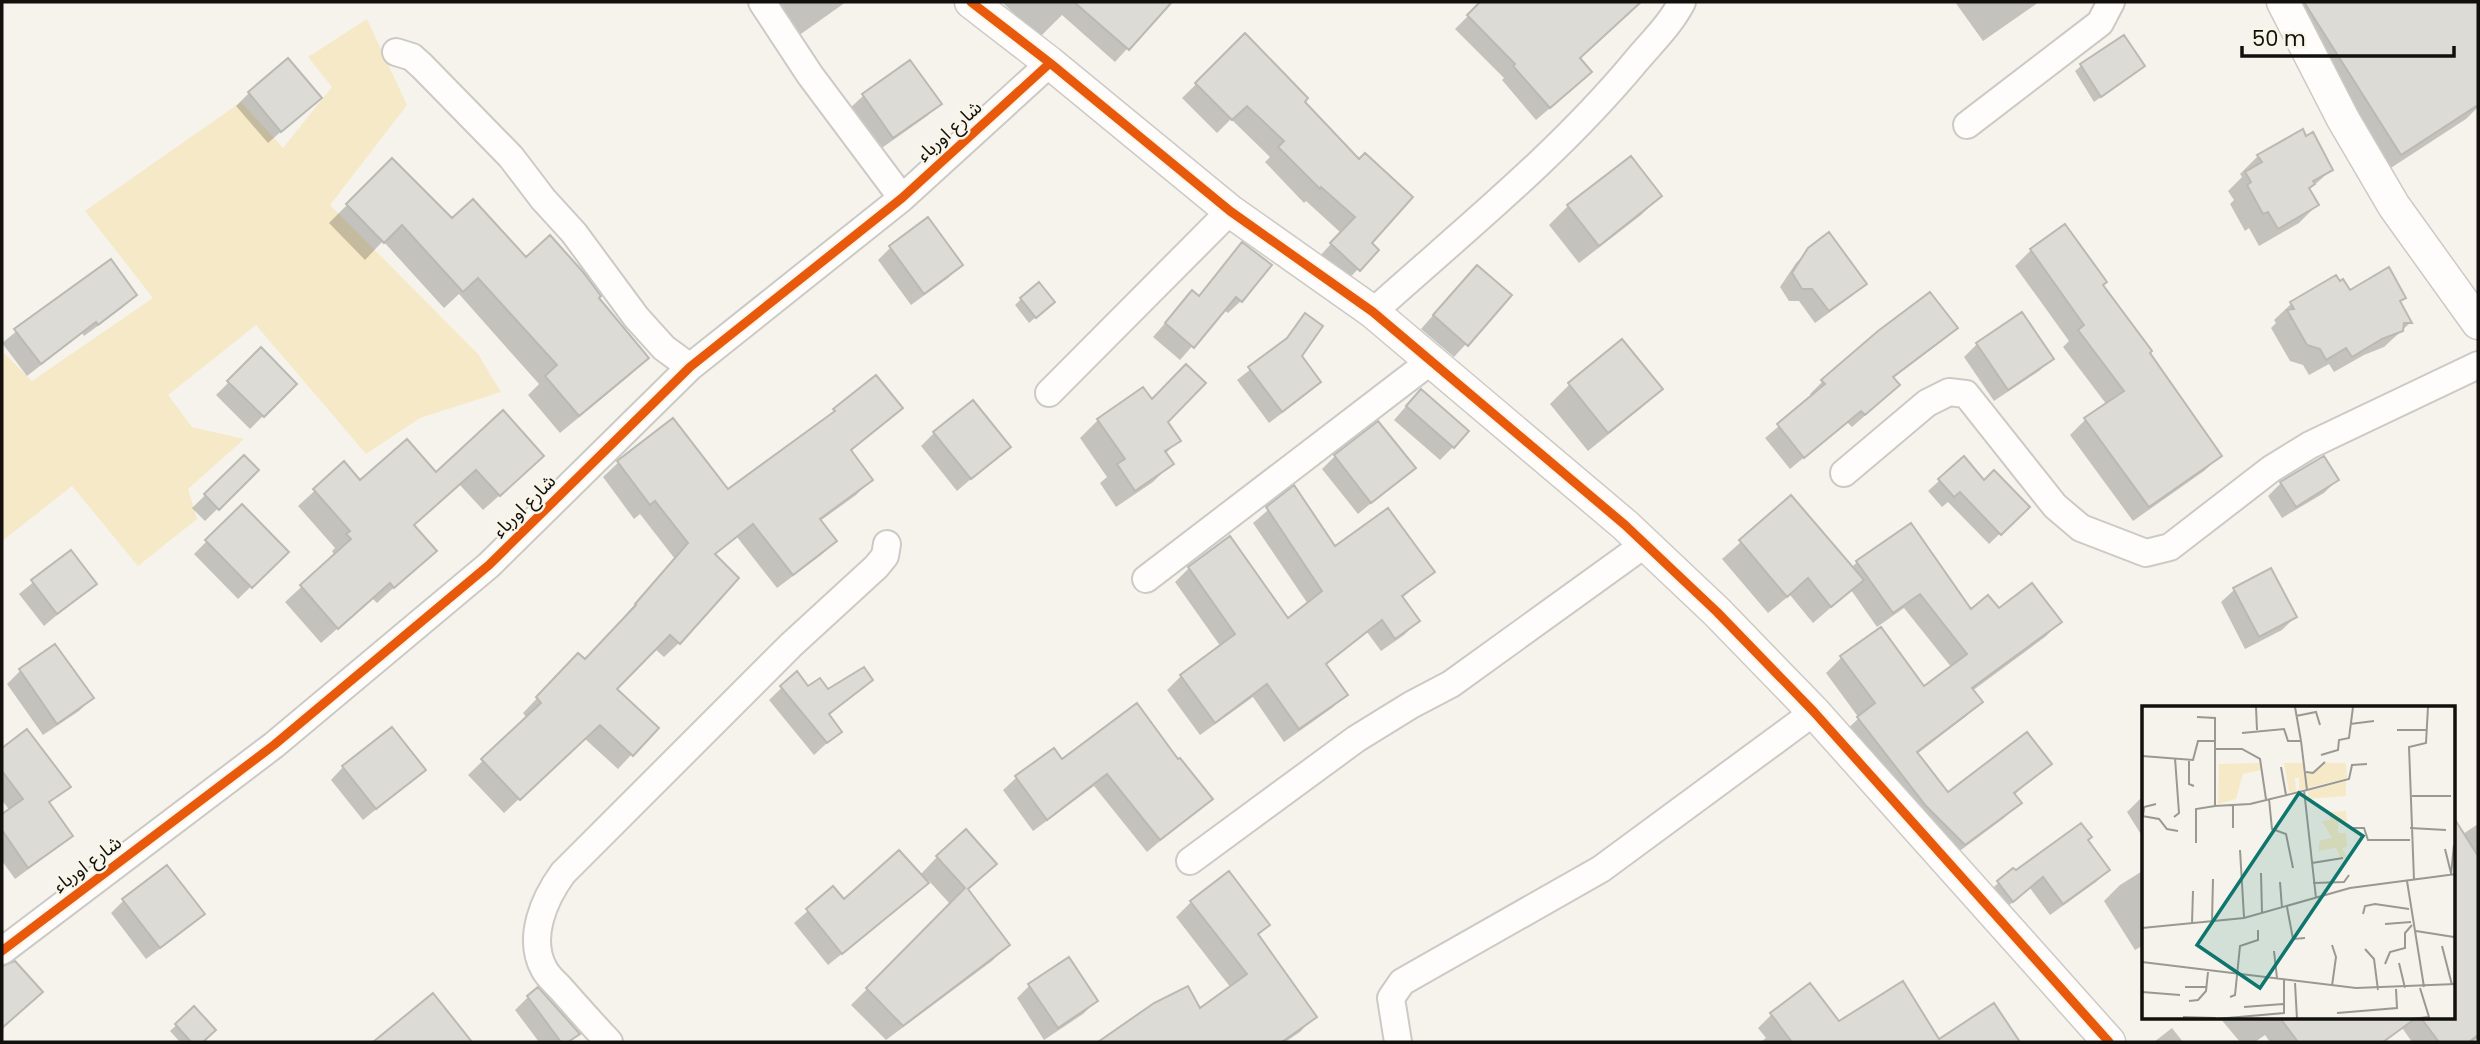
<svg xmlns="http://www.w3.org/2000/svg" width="2480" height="1044" font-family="Poppins,'Noto Sans Arabic',sans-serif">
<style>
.green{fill:#f6e9c7}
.shadow{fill:#0003}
.building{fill:#dddbd6;stroke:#bab9b3;stroke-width:2}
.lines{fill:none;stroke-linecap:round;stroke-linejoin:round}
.minor-casing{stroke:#cbcac4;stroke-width:30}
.tertiary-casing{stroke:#cbcac4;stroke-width:35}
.minor{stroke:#fefdfc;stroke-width:26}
.tertiary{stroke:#fefdfc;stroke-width:32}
.cycleway-casing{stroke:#f9f5e8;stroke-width:13}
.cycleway{stroke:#e8590c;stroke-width:9}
.labels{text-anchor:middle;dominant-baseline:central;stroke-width:5;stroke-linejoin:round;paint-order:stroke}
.street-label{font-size:19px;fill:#12100c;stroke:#f9f5e8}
.inset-road{fill:none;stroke:#9a9892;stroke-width:2}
.view{fill:#0f766e;fill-opacity:0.15;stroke:#0f766e;stroke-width:3.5}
.inset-edge{fill:none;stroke:#12100c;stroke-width:3.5}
</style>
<rect width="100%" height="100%" fill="#f5f3ec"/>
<path class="green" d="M367,19L407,105L330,205L478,354L501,392L420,418L366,454L256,325L168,395L192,427L244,439L188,489L197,519L138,566L72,486L2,541V351L32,381L153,298L85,211L241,102L283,148L332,87L308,57Z"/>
<path class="shadow" d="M764,2H846L791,41Z
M1002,2H1161L1166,6L1115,62L1062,15L1039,38Z
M1482,2H1537L1546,11L1556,2H1639L1578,59L1577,85L1536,120L1502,80L1504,78L1455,29Z
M1955,2H2039L1983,41Z
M2302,2H2478V107L2466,119L2377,177L2280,24Z
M1245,36L1303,102L1359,161L1369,243L1376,250L1344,284L1317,259L1341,233L1306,201L1304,203L1265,162L1270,157L1231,119L1217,133L1182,98Z
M909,62L939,103L927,116L879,150L850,108L863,96Z
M2081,66L2136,72L2094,102L2075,71Z
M249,93L319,98L268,143L236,106Z
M2258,156L2331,170L2309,190L2317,205L2299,223L2259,246L2249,228L2245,231L2230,204L2234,200L2228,191L2242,177L2240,174Z
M392,160L452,221L525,259L647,358L629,376L560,433L528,395L539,384L459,294L444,308L383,241L365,260L329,223Z
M1660,196L1641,215L1579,263L1549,225L1568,206Z
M2064,226L2101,285L2220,456L2204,471L2133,521L2070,435L2086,419L2107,405L2063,347L2069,341L2015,266L2031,250Z
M1242,244L1241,301L1228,313L1224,310L1180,360L1153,337L1192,292L1198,297Z
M891,247L961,265L948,278L911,305L878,260Z
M1810,249L1865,284L1852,296L1815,323L1799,301H1789L1780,287L1796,263Z
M2335,277L2349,292L2403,298L2398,303L2410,323L2384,347L2364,355L2334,372L2329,364L2309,375L2303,365L2290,361L2271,328L2276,323L2274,320L2291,304Z
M1464,280L1510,296L1454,357L1421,329Z
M135,295L122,308L84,336L82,333L27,376L2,343L49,305Z
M1021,299L1047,308L1029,323L1015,305Z
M1306,315L1299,356L1319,382L1307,394L1269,423L1237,380L1281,345Z
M1955,328L1942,341L1892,379L1885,398L1852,427L1847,422L1790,469L1765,438L1813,397L1810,394L1823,381Z
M1977,344L2051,359L2039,371L1994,401L1964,357Z
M261,350L295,384L250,429L216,395Z
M876,377L900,408L850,452L871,480L856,495L820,521L835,541L821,555L777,588L737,537L714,555L679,643L664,657L654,648L614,689L632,754L618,769L584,738L504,813L468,775L527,718L523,713L564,670L584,661L623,621L622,619L675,559L640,514L634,519L603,477L622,459L728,492L825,420Z
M1570,384L1660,389L1641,408L1588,451L1550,404Z
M1152,402L1179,440L1165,454L1171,464L1153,482L1116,507L1100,483L1107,477L1080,438L1098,420Z
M1408,404L1453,447L1440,460L1394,420Z
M502,413L526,472L483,510L459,484L412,526L434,551L377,603L372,598L321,643L285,602L335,556L332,551L335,548L298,506L344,464L360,482L435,474Z
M1378,423L1413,468L1358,514L1322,469L1335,456Z
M934,433L1008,447L957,491L921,446Z
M244,457L257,470L205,521L192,508Z
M1964,458L1984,482L2028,507L1989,544L1948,502L1942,507L1928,491Z
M2337,480L2324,493L2282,518L2268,496L2281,483Z
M1294,488L1335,548L1433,572L1402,598L1418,621L1404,635L1381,651L1367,632L1325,665L1346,694L1332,708L1284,742L1253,697L1200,735L1167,690L1181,676L1221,647L1175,582L1189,568L1287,620L1308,604L1253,523Z
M1791,497L1851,568L1857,562L1970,612L1999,611L2060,622L2045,637L1972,691L1980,702L1965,717L1917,754L1947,794L2049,764L2014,795L2019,803L2004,818L1949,859L1843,733L1859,718L1826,673L1842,657L1924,689L1952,668L1904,608L1877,627L1851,590L1813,623L1790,595L1768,613L1722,559Z
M242,506L287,552L238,599L194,554Z
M70,552L95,583L44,626L19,594Z
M2234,590L2295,617L2282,630L2245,649L2221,602Z
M55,646L92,698L79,711L43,735L7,684L20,671Z
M796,674L807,688L827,692L871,680L828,716L840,731L814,755L769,700Z
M27,731L68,786L48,804L70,835L57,848L15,879L2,861V816L10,811L2,800V750Z
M1061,761L1178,762L1210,799L1147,852L1094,786L1033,831L1003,790L1016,778Z
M343,767L424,770L363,820L331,780Z
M2144,795V839L2127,812Z
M2478,824V1038L2472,1042H2412L2398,1022L2402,1018H2454V978L2461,972L2454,960V840Z
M2086,840L2108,870L2096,882L2050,915L2030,888L2001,912L1986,894L2013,870L2015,872Z
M937,857L967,890L1008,945L992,961L886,1040L851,1005L951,905L929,881L914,896L828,965L794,923L833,889L844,902L920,875Z
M2144,870V945L2135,950L2104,901L2120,885Z
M124,900L202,914L190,926L146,959L111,913Z
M1191,902L1267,925L1257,936L1314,1017L1300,1032L1285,1042H1105L1114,1033L1199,1011L1231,988L1176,917Z
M1902,983L1939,1042H1761L1766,1038L1758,1028L1771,1015L1810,985L1838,1023Z
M1029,986L1096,1001L1083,1014L1044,1040L1017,998Z
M528,997L577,1034L569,1042H539L515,1010Z
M194,1009L213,1030L201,1042H180L170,1031Z
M2220,1018H2328L2330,1021L2334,1018H2371L2386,1038L2382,1042H2270L2265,1035L2255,1042H2240Z
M2172,1028L2183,1042H2154Z"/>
<path class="building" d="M1074,2H1172L1129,50Z
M1480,2H1641L1580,58L1592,72L1550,108L1513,66L1515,64L1467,15Z
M2304,2H2478V105L2401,155Z
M1245,33L1308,98L1305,102L1359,159L1365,153L1413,197L1372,243L1379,250L1360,271L1330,243L1355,217L1321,187L1320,189L1278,147L1284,141L1247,106L1232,120L1195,83Z
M2124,35L2145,66L2101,97L2080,64Z
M288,58L322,98L281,132L248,92Z
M910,60L942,104L893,138L862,94Z
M2303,129L2306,136L2313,132L2333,170L2313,181L2315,184L2309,188L2319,205L2278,229L2268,212L2263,214L2247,185L2251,182L2245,172L2262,162L2257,155Z
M1631,156L1662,196L1599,246L1567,205Z
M392,158L452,218L473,199L526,257L550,235L583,272L601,296L599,298L649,358L579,416L545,376L557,365L478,278L463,292L402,225L384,243L346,204Z
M928,217L963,265L924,294L889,246Z
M2065,224L2107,282L2103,285L2152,351L2150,353L2222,456L2149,507L2084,418L2124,391L2078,330L2084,325L2030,249Z
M1829,232L1867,284L1829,311L1812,289H1802L1792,273L1808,248Z
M1242,242L1272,265L1242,302L1236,297L1194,348L1165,323L1192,290L1199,296Z
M111,259L137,295L98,325L96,322L41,364L14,329Z
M1477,265L1512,295L1468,346L1433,315Z
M2389,267L2406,298L2400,301L2412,323H2404L2403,331L2382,339L2352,357L2346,348L2326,360L2320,349L2307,345L2287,310L2294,309L2290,302L2336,275L2340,281L2343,279L2350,290Z
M1039,282L1055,302L1036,318L1020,298Z
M1930,292L1958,328L1893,377L1900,385L1865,415L1861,411L1804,458L1777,424L1825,384L1821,380L1878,331Z
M2022,312L2054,359L2008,390L1976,343Z
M1305,313L1323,326L1302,356L1321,382L1282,412L1248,367L1287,338Z
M1622,339L1663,389L1608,433L1568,383Z
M261,347L297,384L264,417L227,381Z
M1186,364L1206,383L1168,422L1181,441L1165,451L1174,464L1135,491L1117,464L1125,459L1097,419L1143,387L1152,399Z
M876,375L903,408L851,450L873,480L820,519L837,541L793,575L753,524L715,554L739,578L680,644L670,635L617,689L659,728L633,756L600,725L520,800L481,759L541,703L536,697L578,653L585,659L636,605L635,604L688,543L655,501L650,505L617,461L673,418L728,489L835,411L833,409Z
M1421,389L1469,431L1454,448L1406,406Z
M973,400L1011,447L971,479L933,432Z
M503,410L544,456L500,496L476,470L414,525L437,551L394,588L390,583L338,629L300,585L351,539L346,534L350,531L313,489L344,461L360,480L407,439L436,472Z
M1378,421L1416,468L1371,503L1334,455Z
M244,455L259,470L219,510L204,494Z
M1964,456L1984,480L1994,470L2030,507L2001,535L1960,492L1954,497L1938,479Z
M2324,456L2339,480L2296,507L2280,482Z
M1294,485L1335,546L1388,508L1435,572L1402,596L1420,621L1395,639L1382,620L1326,664L1348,695L1299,729L1267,684L1215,723L1180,675L1235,634L1188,567L1230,536L1288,618L1322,591L1266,507Z
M1791,495L1864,580L1831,607L1808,578L1787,597L1739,540Z
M242,504L289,552L252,588L205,540Z
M1911,523L1971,609L1988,595L1999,608L2032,583L2062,622L1972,688L1983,702L1917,752L1948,792L2027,732L2052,764L2014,793L2022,803L1965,845L1926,806L1857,717L1875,703L1840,656L1881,627L1924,686L1967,654L1920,594L1893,613L1856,561Z
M71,550L97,584L57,614L31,580Z
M2271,568L2297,617L2259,637L2233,588Z
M55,644L94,698L57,724L19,669Z
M864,667L873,680L829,714L842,732L827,743L780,686L797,671L808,686L820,678L828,689Z
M1137,703L1178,759L1180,758L1213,799L1160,840L1107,774L1047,820L1015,776L1054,748L1062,759Z
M392,727L426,770L376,809L342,766Z
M27,729L71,787L49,802L73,836L28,868L2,830V814L23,799L2,771V748Z
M2454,818L2478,856V1035L2469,1042H2439L2421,1018H2454Z
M2081,823L2092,837L2088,840L2110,870L2063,904L2043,877L2013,902L1997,881L2013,868L2016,870Z
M966,829L997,864L968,889L1010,945L903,1026L866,988L965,888L936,856Z
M899,850L929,883L842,954L806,909L833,886L844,899Z
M167,865L205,914L160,948L122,899Z
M1229,871L1270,925L1258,934L1317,1017L1282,1042H1098L1154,1003L1188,986L1200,1008L1247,974L1190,901Z
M1069,957L1098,1001L1058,1028L1028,984Z
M15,961L43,992L2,1028V966Z
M1903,981L1939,1039L1994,1003L2020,1042H1792L1770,1013L1810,983L1839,1021Z
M538,987L580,1034L568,1042H561L527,996Z
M433,993L472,1042H373Z
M194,1006L216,1030L203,1042H191L175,1024Z
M2280,1018H2416L2383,1042H2298Z"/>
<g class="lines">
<g class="minor-casing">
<path id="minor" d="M762,2L810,75L902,198
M396,52L412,57L422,66L511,157L543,199L574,233L636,317L664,348L690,367
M1967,125L2100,23L2111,2
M1373,312C1463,231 1559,154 1636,61C1652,42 1670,25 1682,2
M1049,393L1230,211
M1844,473L1927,403L1949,392L1966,394L2055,506L2081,528L2146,553L2170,547L2271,469L2310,445L2478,365
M1146,579L1432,360
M1190,861L1356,739L1411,705L1451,684L1645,544
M2,951L274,745L489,565L690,367L902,198L1050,63
M609,1042C593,1025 577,1007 562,990C556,983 548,977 544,969C527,938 544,899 563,873L791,645L876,567L885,556L887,544
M1398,1042L1391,998L1402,982L1601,869L1814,712"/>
</g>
<g class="tertiary-casing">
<path id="tertiary" d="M971,2L1050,63L1230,211L1373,312L1625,525L1717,612L1814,712L2109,1042
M2283,2L2343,119L2394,206L2478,323"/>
</g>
<use href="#minor" class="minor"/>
<use href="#tertiary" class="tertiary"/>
<g class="cycleway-casing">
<path id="cycleway" d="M971,2L1050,63L1230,211L1373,312L1625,525L1717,612L1814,712L2109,1042
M2,951L274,745L489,565L690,367L902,198L1050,63"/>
</g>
<use href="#cycleway" class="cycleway"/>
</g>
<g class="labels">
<g class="street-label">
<text transform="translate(949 131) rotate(-42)">شارع اورباء</text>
<text transform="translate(524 506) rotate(-45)">شارع اورباء</text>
<text transform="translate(87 864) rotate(-37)">شارع اورباء</text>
</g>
</g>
<g transform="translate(2142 706)">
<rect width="313" height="313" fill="#f5f3ec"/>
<path d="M117,57L119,64L101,68L94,93L76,98L77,58ZM142,57H162L164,69L184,57H204L205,72L157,84V72H153L154,86H147ZM204,75V90L166,93V85ZM204,105L205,115L196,117V127H204L205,141L200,142L205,152L198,151L194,142L176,145L178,134L190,132L180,115L188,114L187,106Z" fill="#f6e9c7"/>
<path class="inset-road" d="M114,1L115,24M153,1L159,35M154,10L174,6L178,19M55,11L73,12V35M208,18L232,15M255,24H285M100,27L142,23L146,35H159L165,84L207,73L210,59L225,58M73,43H100L118,53L124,93M179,49L196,44L197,34L207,32L211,1M0,50L51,54L56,35H73V100L108,98L165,84M47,53V78L52,80M139,61L144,89M164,66L171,67L183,56M162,84L174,192M270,90H309M127,93L130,123L144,128L151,162M0,110L17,113L25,123L36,125M1,110L2,101L14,98M32,111L37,107L33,52M91,122V100M210,122H222L226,134H268M268,122L304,124M54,137V103L73,100M303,143L309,167M98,144L102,211M170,157L201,152M119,167L120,207M309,168L312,139M272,174L267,41L284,37L286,1M265,175L282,281M138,176L140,202M171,177L202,176L207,169M145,201L151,233L163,232M221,208L223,200L233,198L267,203M70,216L71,173M50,218L51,185M243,218L269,216M0,222L102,212L208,182L314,168M274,225L312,231M300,240L310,279M223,243L232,253L236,284M132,245L135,272M0,256L214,282L314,278M257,257L263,282M243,258L248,246L263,242V227L270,219M153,277L155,313M190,280L194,251L190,239M43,281H65M0,286L38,289M88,291L93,289L98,240L116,234V224M47,295L56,294L64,285L66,266M102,301L141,298M195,307L255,302L254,283M41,311L74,312M74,313L142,307V274M269,313L287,311L278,282"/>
<path class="view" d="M157,87L221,130L118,282L55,239Z"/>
<rect width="313" height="313" class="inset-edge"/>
</g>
<rect width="2480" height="1044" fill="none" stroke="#12100c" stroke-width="7"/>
<path d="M2242 46v10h212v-10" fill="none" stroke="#12100c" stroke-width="3.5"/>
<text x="2252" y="46" font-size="21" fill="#12100c" stroke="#f9f5e8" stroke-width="5" paint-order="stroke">50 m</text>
</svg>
